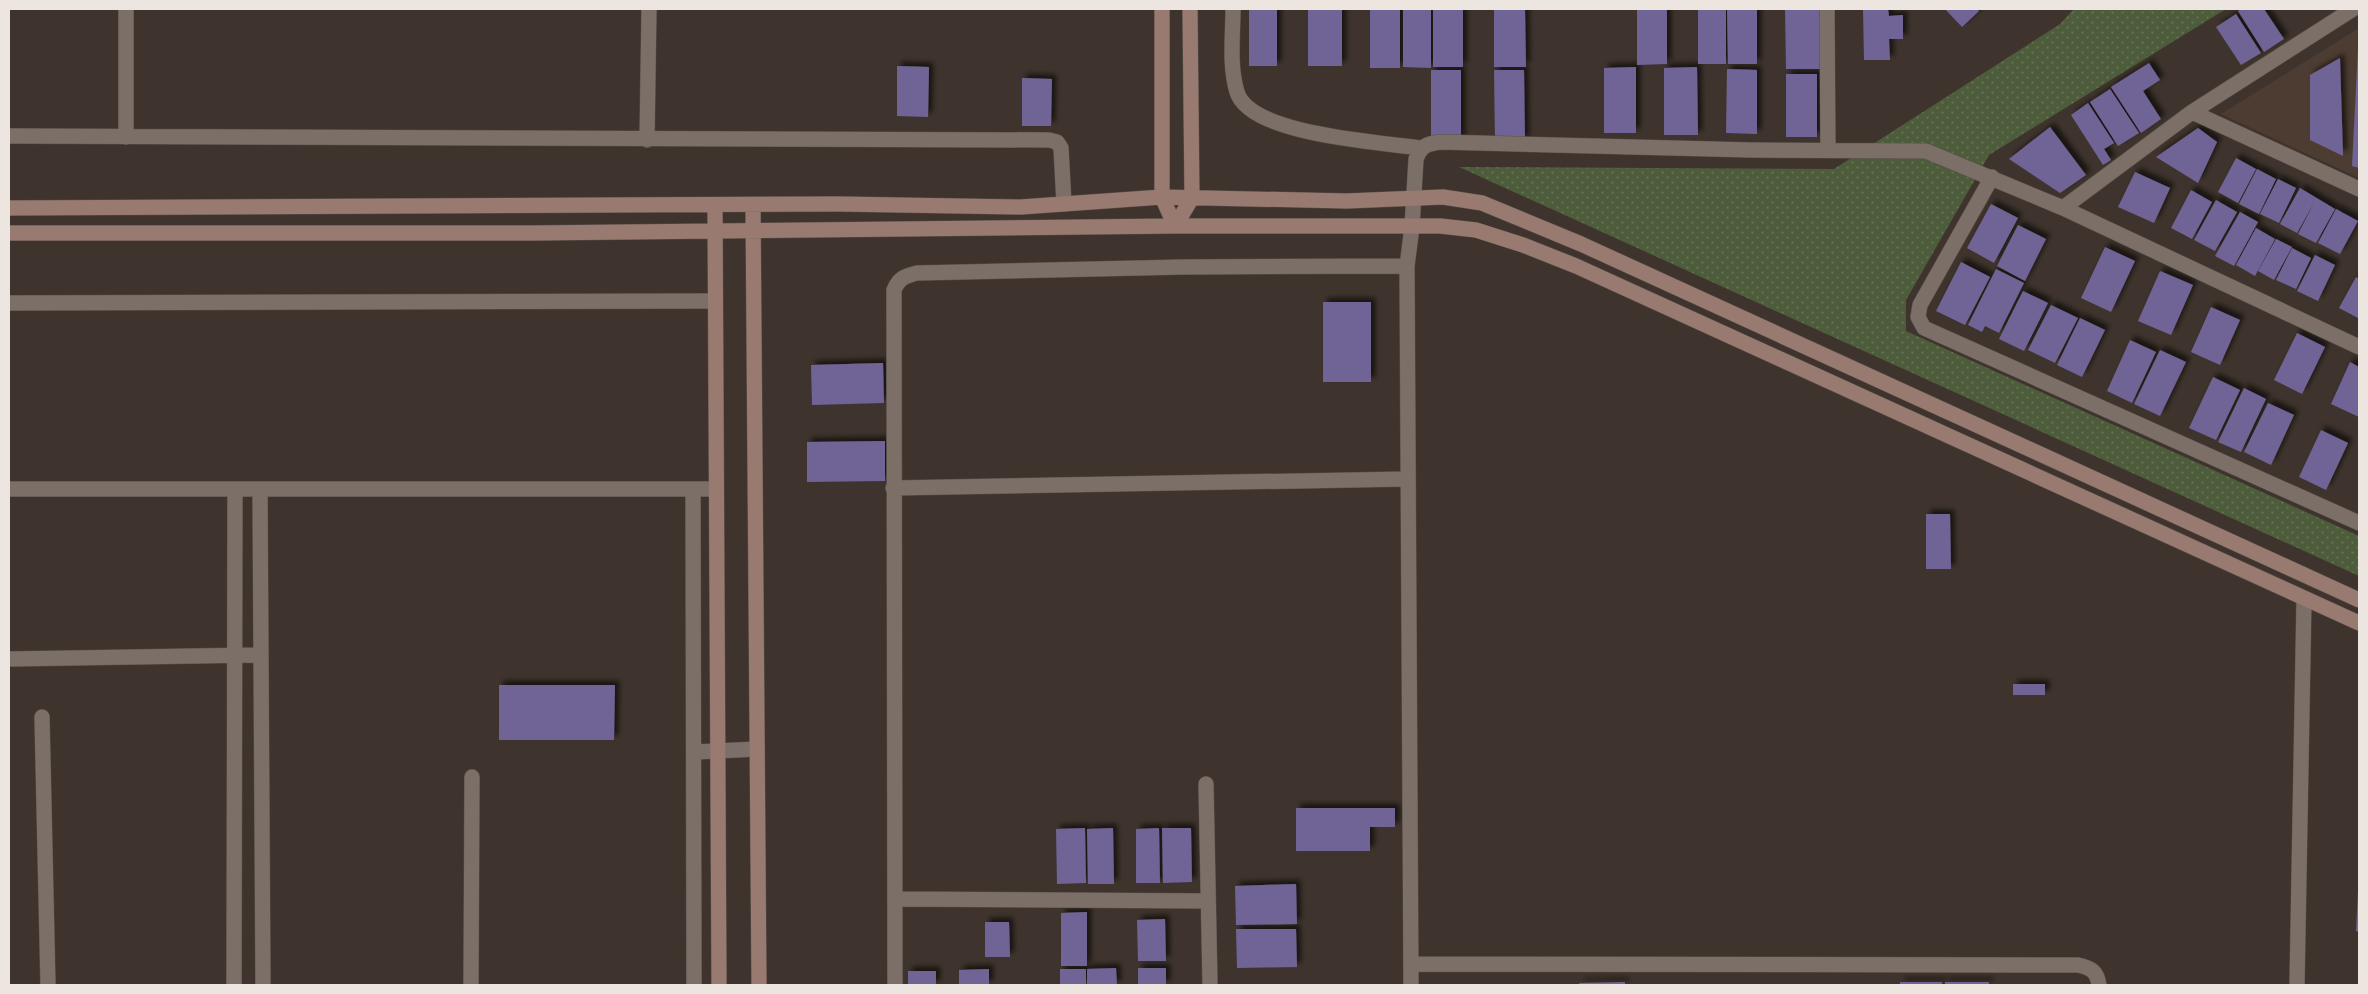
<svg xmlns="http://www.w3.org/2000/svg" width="2368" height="994" font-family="'Alegreya Sans',sans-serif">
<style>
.built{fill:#4c3c31}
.grass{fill:url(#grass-dots)}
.building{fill:#706495;filter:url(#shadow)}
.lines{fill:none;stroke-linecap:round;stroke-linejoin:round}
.street-casing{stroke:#59504a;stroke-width:16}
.secondary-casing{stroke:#59504a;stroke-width:16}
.street{stroke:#7b6f67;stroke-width:15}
.secondary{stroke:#997a71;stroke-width:15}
</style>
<defs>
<pattern id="grass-dots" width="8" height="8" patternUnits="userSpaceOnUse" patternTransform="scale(1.25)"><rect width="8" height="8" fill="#4d5c3a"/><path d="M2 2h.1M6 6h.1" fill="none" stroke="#677356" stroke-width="1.8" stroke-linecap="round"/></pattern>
<filter id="shadow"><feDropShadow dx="4.5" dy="-4.5" stdDeviation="2.5" flood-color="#0009"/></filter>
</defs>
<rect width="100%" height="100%" fill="#3f342d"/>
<path class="built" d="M2359,28V178L2221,114Z"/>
<path class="grass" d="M2074,9H2226L1989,155L1906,300V331L2359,536V576L1459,167L1834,169L2060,24Z"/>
<path class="building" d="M1249,9H1277V66H1249Z
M1308,9H1342V66H1308Z
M1370,9H1400V68H1370Z
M1403,9H1431V68L1403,67Z
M1433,9H1463V67H1433Z
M1494,9H1525L1526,67H1494Z
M1637,9H1667V64L1637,65Z
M1698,9H1726V64H1698Z
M1727,9H1757V64H1728Z
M1785,9H1824V69H1786Z
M1863,9H1888L1889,16L1903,15V39H1889L1890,60H1864Z
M1945,9H1976L1979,11L1962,27Z
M2241,9H2264L2284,39L2264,52L2238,11Z
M2236,14L2261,53L2241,65L2216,27Z
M2358,48L2359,49V168L2352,166Z
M2340,58L2343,156L2310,140V75Z
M2149,63L2160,80L2143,91L2161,119L2141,133L2111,87Z
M897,66L929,67L928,117L897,116Z
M1636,67V133H1604V68Z
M1697,67L1698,135H1664V68Z
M1727,69L1757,70V134L1726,133Z
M1431,70H1461V141H1431Z
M1494,70H1524L1525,141H1495Z
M1786,74H1817V137H1786Z
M1022,78L1052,79L1051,126H1022Z
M2110,89L2139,133L2118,146L2090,102Z
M2088,103L2114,143L2104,149L2111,160L2103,165L2071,115Z
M2050,127L2086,175L2060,193L2009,159Z
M2198,128L2217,142L2198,183L2156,157Z
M2236,158L2256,169L2238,203L2218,192Z
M2257,169L2276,179L2259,214L2239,204Z
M2135,172L2170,188L2154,223L2118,207Z
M2278,179L2296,188L2279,223L2260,214Z
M2300,188L2335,209L2316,243L2298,234L2314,203L2297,233L2280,224Z
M2191,190L2212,202L2192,239L2171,228Z
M2216,200L2237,212L2215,251L2194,240Z
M1991,204L2018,218L1994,263L1967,248Z
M2336,209L2358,221L2340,254L2318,243Z
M2240,212L2258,222L2234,266L2215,256Z
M2018,225L2046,239L2025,281L1997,266Z
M2256,228L2275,239L2255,276L2236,265Z
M2276,239L2292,247L2274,280L2258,271Z
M2105,247L2135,261L2111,312L2081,298Z
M2292,248L2311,258L2296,289L2276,280Z
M2315,255L2335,265L2318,301L2297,291Z
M1961,262L1990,277L1965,325L1936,311Z
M1996,269L2024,283L1999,333L1985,326L1982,332L1968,325Z
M2160,271L2193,285L2171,335L2138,321Z
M2356,277L2359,279L2358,318L2339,308Z
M2023,291L2048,303L2024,351L1999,339Z
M1323,302H1371V382H1323Z
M2051,305L2078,318L2055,363L2028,350Z
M2211,307L2240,320L2220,365L2191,352Z
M2080,318L2105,330L2082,377L2057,365Z
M2297,333L2325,347L2302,394L2274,380Z
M2130,340L2156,352L2132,403L2107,391Z
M2160,350L2186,362L2160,416L2134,404Z
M2350,362L2359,367V417L2331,404Z
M883,363L884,403L812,405L811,365Z
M2213,377L2240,390L2216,440L2189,428Z
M2244,388L2266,399L2241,452L2218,442Z
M2268,403L2294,415L2271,465L2244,452Z
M2321,430L2348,443L2326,490L2299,477Z
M885,441V481L807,482V442Z
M1926,514H1950L1951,569H1926Z
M2013,684H2045V695H2013Z
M499,685H615L614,740H499Z
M1296,808H1395V827H1370V851H1296Z
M1085,828L1086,883L1057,884L1056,829Z
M1113,828L1114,884H1088L1087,829Z
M1159,828L1160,883H1136V829Z
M1162,828H1191L1192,882L1163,883Z
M1296,884L1297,924L1236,925L1235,886Z
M2358,891H2359V932L2356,931Z
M1087,912V966H1061V913Z
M1165,919L1166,961H1138L1137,920Z
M985,922H1009L1010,957H985Z
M1236,929H1296L1297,967L1237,968Z
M1116,968L1117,985H1087V969Z
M1138,968H1166V985H1138Z
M989,969V985H959V970Z
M1060,969H1086V985H1060Z
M908,971H936V985H908Z
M1625,982V985H1580L1579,983Z
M1900,982H1942V985H1900Z
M1945,982H1989V985H1945Z"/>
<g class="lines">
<g class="street-casing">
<path id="street" d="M1233,9C1233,35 1229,66 1237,92C1250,135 1380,142 1420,148
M1827,9L1828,149
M2192,112L2359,189
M9,136L1049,140L1057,142L1061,148L1064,204
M126,137V9
M647,140L649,9
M1992,177L1920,305L1918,317L1924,328L2359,523
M2063,208L2192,112L2353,9
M9,303L715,301
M893,488L1407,479
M9,489H716
M693,489L694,985
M260,490L263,985
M9,659L261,655
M42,717L48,985
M695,752L757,749
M1206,784L1210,985
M895,899L1208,901
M1411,964L2078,965C2091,968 2097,971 2099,985
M234,985L235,490
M471,985L472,777
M895,985L894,290C899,278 905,276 917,273L1183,267L1407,266
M1411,985L1407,266L1412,227L1416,159C1421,146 1426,144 1440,142L1751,150L1926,151L2063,208L2359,347
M2297,985L2304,599"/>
</g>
<g class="secondary-casing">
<path id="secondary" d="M1162,9V197L1175,226
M715,205L719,985
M753,205L759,985
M9,208L839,204L1021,207L1162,197L1347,201L1443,197L1482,203L1581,244L2359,600
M1175,226L1192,198L1190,9
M9,233H534L1175,226H1440L1476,230L1523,245L1576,266L2359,623"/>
</g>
<use href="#street" class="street"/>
<use href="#secondary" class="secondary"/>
</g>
<rect width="2368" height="994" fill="none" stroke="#ece5e0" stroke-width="20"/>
</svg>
